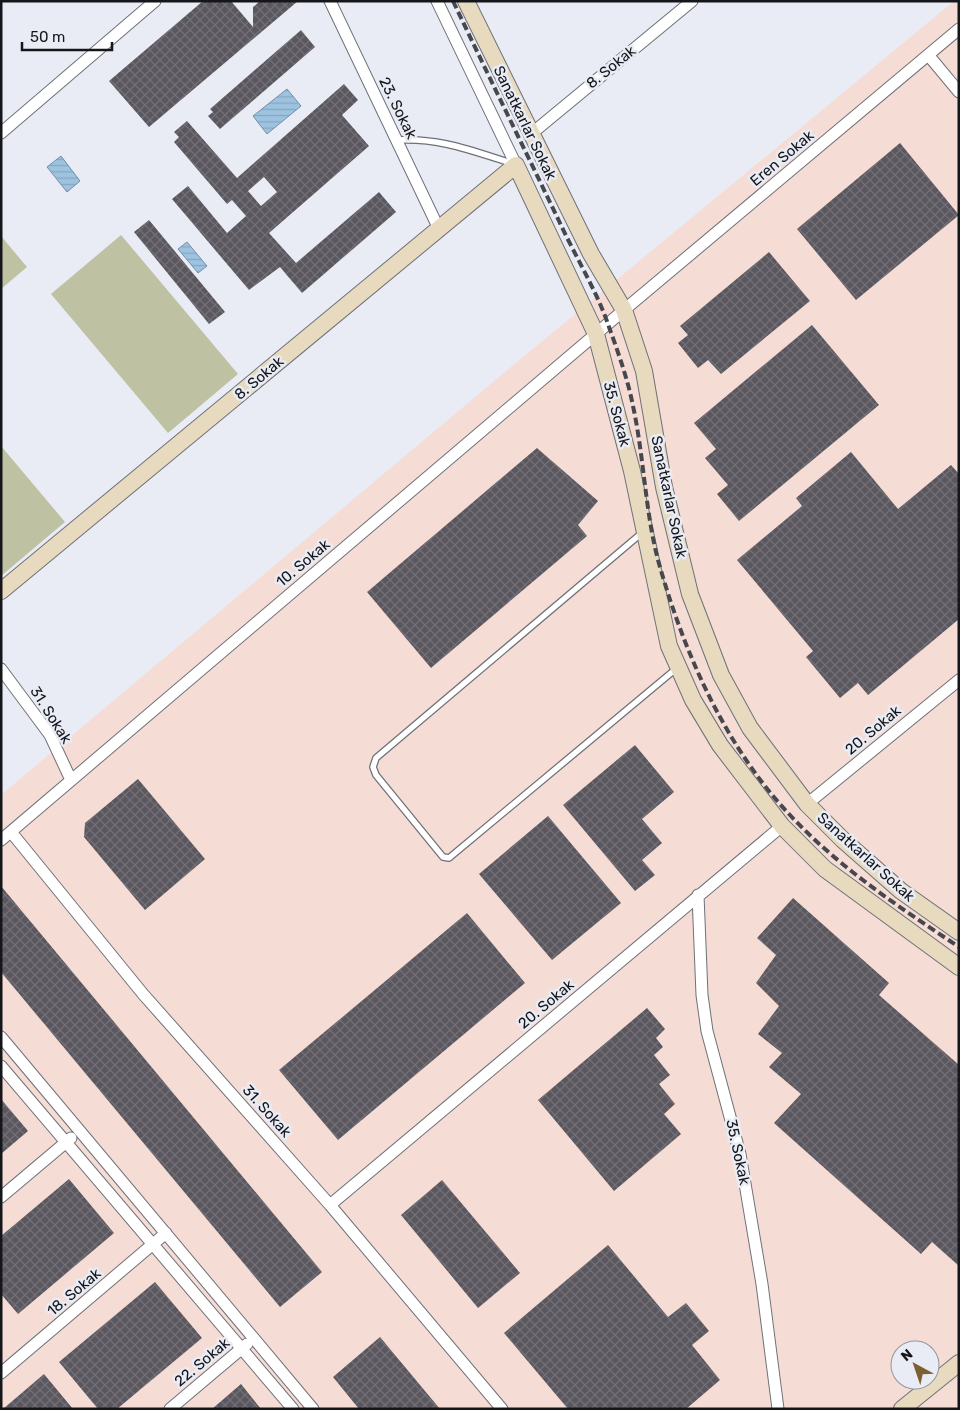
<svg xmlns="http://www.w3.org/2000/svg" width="960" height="1410" font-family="Rubik,sans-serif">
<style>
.industrial{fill:#f5dcd4;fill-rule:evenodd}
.green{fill:#bec1a2}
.water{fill:url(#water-rules);stroke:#748fa5}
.building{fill:url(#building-cross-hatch);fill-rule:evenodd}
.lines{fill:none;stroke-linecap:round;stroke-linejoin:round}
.lane-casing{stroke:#6e7179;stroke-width:8}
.street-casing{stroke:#6e7179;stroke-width:13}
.secondary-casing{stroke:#6e7179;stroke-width:18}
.lane{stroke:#fff;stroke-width:5.5}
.street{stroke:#fff;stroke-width:11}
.secondary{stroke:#e7dabe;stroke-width:16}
.rail{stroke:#47484d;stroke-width:4;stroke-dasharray:8 4;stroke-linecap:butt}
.labels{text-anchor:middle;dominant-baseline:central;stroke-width:5;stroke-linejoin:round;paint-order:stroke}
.street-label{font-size:15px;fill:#15161a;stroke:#e9ecf5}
</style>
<defs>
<pattern id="water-rules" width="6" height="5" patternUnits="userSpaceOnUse" patternTransform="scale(1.25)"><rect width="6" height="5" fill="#9dc3e1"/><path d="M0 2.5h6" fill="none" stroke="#86a7c0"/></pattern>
<pattern id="building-cross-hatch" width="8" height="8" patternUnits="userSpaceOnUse" patternTransform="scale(1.25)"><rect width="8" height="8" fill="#5b575f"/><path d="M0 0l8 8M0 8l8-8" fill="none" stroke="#727076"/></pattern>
</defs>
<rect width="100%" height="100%" fill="#e9ecf5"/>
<path class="industrial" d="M954,1H959V1409H1V795L511,367ZM900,1350H930V1380H900Z"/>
<path class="green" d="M121,235L238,374L168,433L51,294Z
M1,236L27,267L1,289Z
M1,446L65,522L1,576Z"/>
<path class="water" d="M287,89L301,106L267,134L253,116Z
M61,156L80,181L67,192L47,167Z
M187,242L207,266L198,273L178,249Z"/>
<path class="building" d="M203,1H231L253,27V7L260,1H298L149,127L109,81Z
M301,30L315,47L220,129L208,116L213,112L210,109Z
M344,84L358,100L342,115L369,146L269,233L296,263L379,192L396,212L302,293L280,267L249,290L172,199L188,186L227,233L246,216L232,200L227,204L174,142L179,137L174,132L187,121L237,178ZM264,177L277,192L261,206L248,191Z
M900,143L959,215L856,300L797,229Z
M149,220L225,312L209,324L134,232Z
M769,252L810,301L721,374L708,360L698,368L678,343L688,335L680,326Z
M812,325L879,405L739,521L717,494L728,485L705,458L716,449L694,423Z
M537,448L598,501L578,525L587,536L431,668L367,592Z
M851,452L898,509L951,465L959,474V619L868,695L858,683L840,698L806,657L813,651L737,560L802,506L796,498Z
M635,745L674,792L642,819L662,843L642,860L655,875L635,891L563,805Z
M138,779L205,859L145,910L84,837L85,823Z
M548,816L621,903L552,960L479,874Z
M1,886L322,1272L280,1307L1,972Z
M793,898L889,983L879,995L959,1065V1266L932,1242L921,1254L774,1123L801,1094L769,1067L782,1053L758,1034L779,1006L756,983L776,955L757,938Z
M467,913L525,983L338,1140L279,1070Z
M647,1008L665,1029L656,1038L663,1047L654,1055L670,1075L659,1084L675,1104L664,1114L681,1134L614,1191L538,1100Z
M1,1099L28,1131L1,1154Z
M69,1179L114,1233L18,1314L1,1294V1236Z
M442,1180L520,1273L478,1308L401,1215Z
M608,1245L668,1317L686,1303L709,1331L692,1345L720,1380L686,1409H568L504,1333Z
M155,1282L202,1338L117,1409H98L59,1362Z
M380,1337L440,1409H359L333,1377Z
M44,1374L73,1409H3Z
M241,1384L261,1409H212Z"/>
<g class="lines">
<g class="lane-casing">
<path id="lane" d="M397,140C442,138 472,151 514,164
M643,532L376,758L373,767L376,775L443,857L449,858L677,668"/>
</g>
<g class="street-casing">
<path id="street" d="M330,1L439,229
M437,1L516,165
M929,56L959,92
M1,133L155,1
M531,134L692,1
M1,669L50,735L71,780
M807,804L959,680
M11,832L143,994L330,1205L502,1409
M1,840L624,310L959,29
M698,895L702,995L707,1031L740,1154L762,1284L778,1409
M1,1037L313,1409
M1,1066L293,1409
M1,1197L71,1138
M330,1205L782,826
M1,1373L166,1233
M170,1409L247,1344"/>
</g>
<g class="secondary-casing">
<path id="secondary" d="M466,1L591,254L624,310L644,371L664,487L690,594L721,675L750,728L807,804L843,840L901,891L959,932
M1,591L516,165L596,334L632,471L669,646L693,700L720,745L782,826L825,869L959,967
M902,1409L959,1363"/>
</g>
<use href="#lane" class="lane"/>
<use href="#street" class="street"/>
<use href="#secondary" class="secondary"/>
<path class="rail" d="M453,1C488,75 524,148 559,221C575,256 597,291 609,327C618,352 628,380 633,406C644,457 645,510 658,560C683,650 724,745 789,814C838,867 899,907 959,947"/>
</g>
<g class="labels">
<g class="street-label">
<text transform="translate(611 67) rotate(-39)">8. Sokak</text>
<text transform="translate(398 108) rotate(64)">23. Sokak</text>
<text transform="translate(525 123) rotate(64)">Sanatkarlar Sokak</text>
<text transform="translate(782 158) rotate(-40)">Eren Sokak</text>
<text transform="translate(259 378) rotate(-40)">8. Sokak</text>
<text transform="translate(617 414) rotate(75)">35. Sokak</text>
<text transform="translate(669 497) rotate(78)">Sanatkarlar Sokak</text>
<text transform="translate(303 563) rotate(-40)">10. Sokak</text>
<text transform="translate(51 715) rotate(58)">31. Sokak</text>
<text transform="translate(873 730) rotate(-40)">20. Sokak</text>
<text transform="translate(866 857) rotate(42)">Sanatkarlar Sokak</text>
<text transform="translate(546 1004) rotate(-40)">20. Sokak</text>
<text transform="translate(267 1111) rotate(48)">31. Sokak</text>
<text transform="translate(738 1152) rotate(78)">35. Sokak</text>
<text transform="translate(74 1292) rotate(-40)">18. Sokak</text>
<text transform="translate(202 1362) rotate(-40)">22. Sokak</text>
</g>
</g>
<rect width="960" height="1410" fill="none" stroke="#15161a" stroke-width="5"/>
<g transform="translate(915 1365) rotate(320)"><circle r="24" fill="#e9ecf5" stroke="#94969d"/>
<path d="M0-4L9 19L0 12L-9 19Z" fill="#7c6033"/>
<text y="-8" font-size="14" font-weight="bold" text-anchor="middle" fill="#15161a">N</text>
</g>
<path d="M22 42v8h90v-8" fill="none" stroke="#15161a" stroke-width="2.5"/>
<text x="30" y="42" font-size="15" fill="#15161a" stroke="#e9ecf5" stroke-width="4" paint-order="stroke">50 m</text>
</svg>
